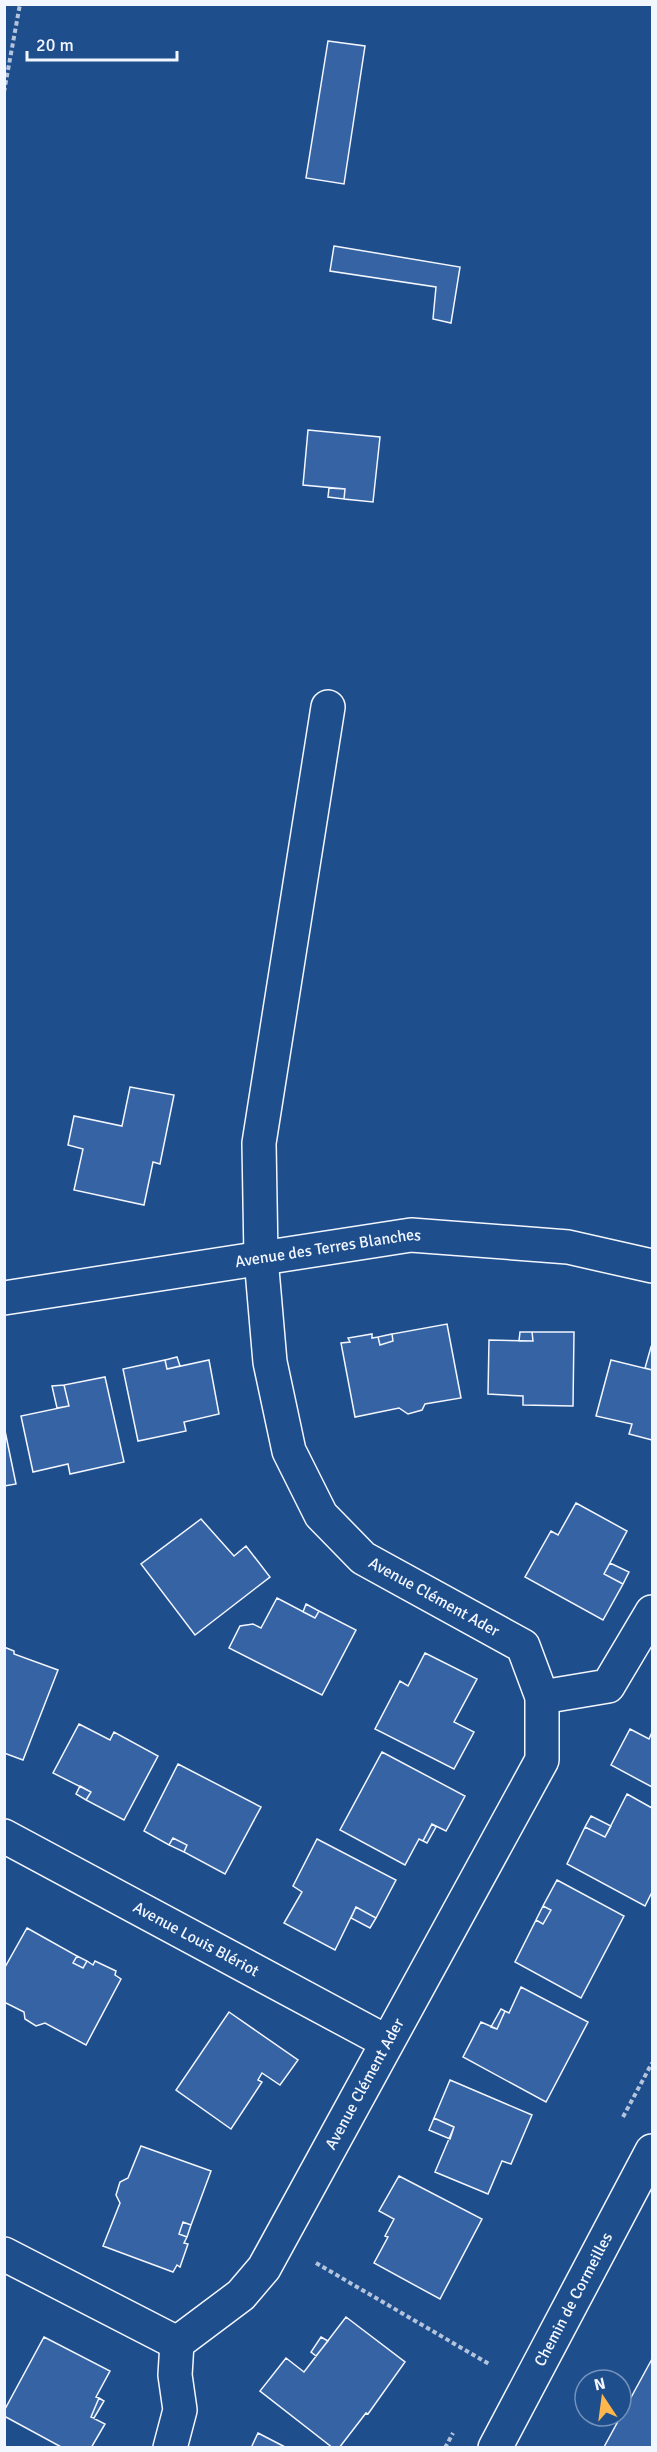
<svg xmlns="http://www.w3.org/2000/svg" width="657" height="2452" font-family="Signika,sans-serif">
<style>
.building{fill:#3563a3;stroke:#f2f6ff;stroke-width:1.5}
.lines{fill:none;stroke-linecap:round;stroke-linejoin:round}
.street-casing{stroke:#f2f6ff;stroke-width:36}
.path{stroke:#b3c4dc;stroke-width:4;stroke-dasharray:4.5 3;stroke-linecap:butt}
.street{stroke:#1f4e8c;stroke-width:33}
.labels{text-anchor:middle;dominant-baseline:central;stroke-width:4.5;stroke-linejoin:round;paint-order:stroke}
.street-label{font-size:16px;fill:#f2f6ff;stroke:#1f4e8c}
</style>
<rect width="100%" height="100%" fill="#1f4e8c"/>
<path class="building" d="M328,41L365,46L344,184L306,178Z
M334,246L460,267L451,323L433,319L436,287L330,271Z
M308,430L380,437L373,502L344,499L345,489L303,485Z
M329,488L345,489L344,499L328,497Z
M130,1087L174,1095L160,1164L153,1162L144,1205L74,1190L83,1149L68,1145L74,1116L122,1126Z
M447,1324L461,1398L425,1404L422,1410L408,1414L399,1408L355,1417L341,1343L350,1342L348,1338L372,1334V1338L378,1337L380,1345L393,1341L392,1334Z
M520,1332H532L533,1341H519Z
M532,1332H574L573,1406L523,1405V1396L488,1394L489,1340L533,1341Z
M392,1334L393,1341L380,1345L378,1337Z
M651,1347L652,1348V1370L645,1368Z
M177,1357L180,1366L167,1369L165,1360Z
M165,1360L167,1369L209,1360L219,1414L184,1422L186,1431L138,1441L123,1369Z
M611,1360L652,1370V1440L629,1434L632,1424L596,1416Z
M105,1377L124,1462L70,1474L68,1464L33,1472L21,1416L69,1406L64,1385Z
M64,1385L69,1406L57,1408L52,1386Z
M4,1426L16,1484L4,1486Z
M576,1503L627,1531L604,1574L623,1584L603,1620L525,1577L551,1531L558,1535Z
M201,1519L234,1556L246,1546L270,1577L195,1635L141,1564Z
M610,1563L629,1572L623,1584L604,1574Z
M277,1598L315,1618L319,1611L356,1630L322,1695L229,1648L240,1626L253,1624L261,1628Z
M306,1604L319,1611L315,1618L303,1612Z
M4,1647L14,1651V1654L58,1670L23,1760L4,1753Z
M425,1653L477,1679L454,1722L474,1732L454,1769L375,1729L400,1681L408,1686Z
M79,1724L110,1740L114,1732L158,1756L124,1820L86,1800L91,1792L53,1773Z
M630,1729L649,1739L652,1732V1787L611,1765Z
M382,1752L465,1796L446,1831L432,1824L423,1841L419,1839L405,1865L340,1830Z
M178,1764L261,1807L225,1874L184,1852L187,1845L173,1838L169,1845L144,1831Z
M80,1786L91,1792L86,1800L76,1794Z
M627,1794L652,1808V1892L645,1906L567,1864L585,1827L605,1837Z
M591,1816L611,1826L605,1837L585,1827Z
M432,1824L436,1827L427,1843L423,1841Z
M173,1838L187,1845L184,1852L169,1845Z
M317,1839L396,1880L376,1918L356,1907L335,1950L284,1923L302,1892L293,1886Z
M557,1880L624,1916L581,1998L515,1962L536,1920L543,1924L551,1910L543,1906Z
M543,1906L551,1910L543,1924L536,1920Z
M356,1907L376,1918L370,1928L351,1918Z
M27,1928L77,1956L73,1963L83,1968L87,1961L93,1965L95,1961L116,1971L115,1975L121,1979L86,2045L45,2023L36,2026L25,2019L24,2012L4,2002V1969Z
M77,1956L87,1961L83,1968L73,1963Z
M521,1987L588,2022L546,2102L463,2057L481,2022L497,2029L505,2011L509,2013Z
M501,2009L505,2011L497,2029L491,2027Z
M229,2012L298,2060L280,2085L262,2073L258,2080L262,2082L231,2129L176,2090Z
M450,2080L532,2115L511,2164L502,2161L488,2194L435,2172L454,2127L434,2118Z
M434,2118L454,2127L450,2139L429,2130Z
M141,2146L211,2171L191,2225L183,2222L179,2234L187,2237L184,2243L188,2244L180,2267L177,2265L173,2272L103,2246L120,2203L116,2195L120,2182L128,2178Z
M399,2176L482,2219L440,2299L374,2263L388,2237L385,2236L394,2219L379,2211Z
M183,2222L191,2225L187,2237L179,2234Z
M346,2317L405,2362L368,2414L366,2413L339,2448H333L260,2391L286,2358L304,2372Z
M44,2337L110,2371L96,2397L99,2398L91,2417L105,2424L91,2448H63L4,2416V2411Z
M321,2337L328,2341L316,2356L311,2352Z
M652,2359V2448L604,2447Z
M99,2398L104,2401L94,2418L91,2417Z
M258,2433L287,2448H251Z"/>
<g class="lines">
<g class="street-casing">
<g id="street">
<path id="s1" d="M4,1298L411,1235L568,1247L652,1266"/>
<path d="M542,1697L608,1686L652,1612"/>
<path id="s2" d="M4,1836L387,2042"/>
<path d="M4,2254L177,2343"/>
<path id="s3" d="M170,2448L180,2410L175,2375L177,2343L241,2295L264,2268L542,1760V1697L523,1646L363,1558L321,1515L289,1451L270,1362L261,1258L259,1143L328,707"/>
<path id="s4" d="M495,2448L652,2151"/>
</g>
</g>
<path class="path" d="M4,92L20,4
M623,2117L652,2063
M316,2263L489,2364
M445,2448L453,2433"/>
<use href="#street" class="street"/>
</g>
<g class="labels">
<g class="street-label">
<text stroke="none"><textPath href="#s1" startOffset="328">Avenue des Terres Blanches</textPath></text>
<text transform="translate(434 1597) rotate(29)">Avenue Clément Ader</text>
<text stroke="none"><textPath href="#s2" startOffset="218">Avenue Louis Blériot</textPath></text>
<text stroke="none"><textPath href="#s3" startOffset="432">Avenue Clément Ader</textPath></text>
<text stroke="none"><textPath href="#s4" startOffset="168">Chemin de Cormeilles</textPath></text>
</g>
</g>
<rect width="657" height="2452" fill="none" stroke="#f2f6ff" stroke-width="12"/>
<g transform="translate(603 2398) rotate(347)"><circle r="28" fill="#1f4e8c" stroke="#7391ba" stroke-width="1.5"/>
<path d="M0-4.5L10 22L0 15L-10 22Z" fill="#ffb74d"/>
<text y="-9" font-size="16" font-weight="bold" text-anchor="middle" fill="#f2f6ff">N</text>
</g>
<path d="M27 51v9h150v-9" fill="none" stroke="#f2f6ff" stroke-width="3"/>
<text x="36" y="51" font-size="18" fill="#f2f6ff" stroke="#1f4e8c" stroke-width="4.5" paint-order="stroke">20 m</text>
</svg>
